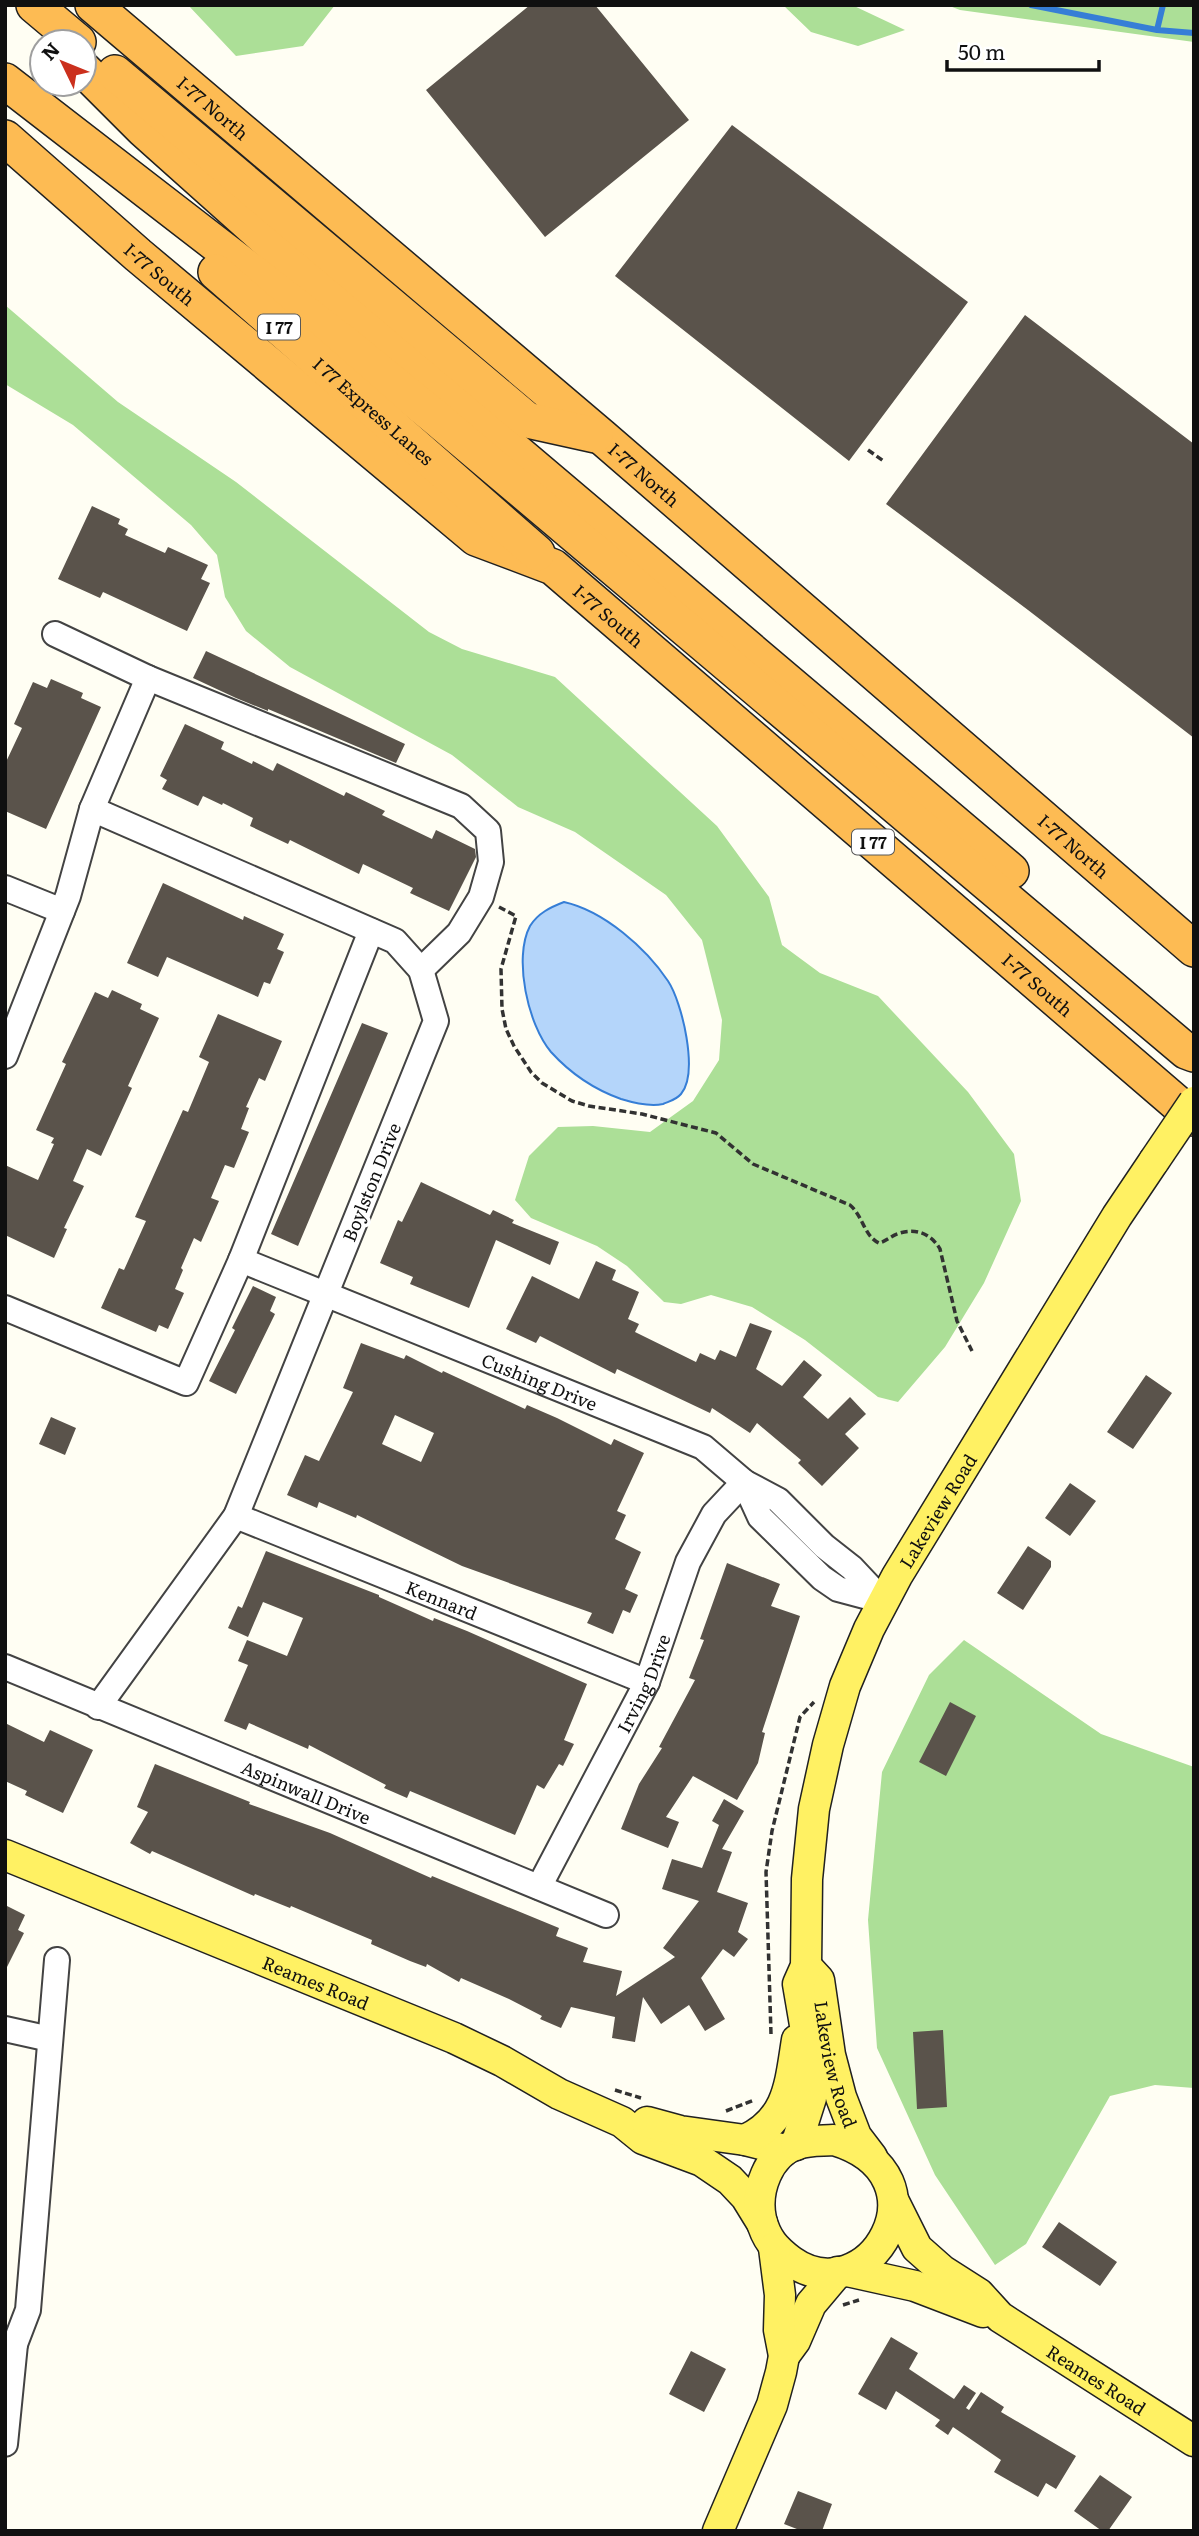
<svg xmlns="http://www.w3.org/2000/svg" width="1199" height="2536" font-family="Literata,serif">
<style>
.forest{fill:#acdf97}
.water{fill:#b4d5fa;stroke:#367ed6;stroke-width:2}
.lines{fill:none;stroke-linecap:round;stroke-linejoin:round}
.stream{stroke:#367ed6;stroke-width:6}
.building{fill:#5a534b;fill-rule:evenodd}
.minor-casing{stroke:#434343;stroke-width:28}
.major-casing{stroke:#212121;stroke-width:33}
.highway-casing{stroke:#212121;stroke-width:38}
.path{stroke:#323232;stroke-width:3.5;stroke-dasharray:7 3.5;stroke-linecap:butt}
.minor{stroke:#fff;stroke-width:24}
.major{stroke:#fff163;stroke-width:30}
.highway{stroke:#fdbb53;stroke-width:35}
.major-bridge-casing{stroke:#212121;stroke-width:33;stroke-linecap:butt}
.major-bridge{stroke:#fff163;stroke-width:30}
.labels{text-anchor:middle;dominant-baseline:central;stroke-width:7;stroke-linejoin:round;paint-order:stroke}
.shield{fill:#fff;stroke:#585858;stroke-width:2}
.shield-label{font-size:16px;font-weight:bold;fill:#101010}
.street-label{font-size:18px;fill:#101010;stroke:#fff}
</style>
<rect width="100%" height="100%" fill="#fffef3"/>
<path class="forest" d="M188,5H335L303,46L236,56Z
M783,5H852L905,30L858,46L811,32Z
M947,5H1194V42L960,10Z
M5,305L118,402L236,482L429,632L462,649L555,677L717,826L769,897L782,945L820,973L878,996L968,1092L1014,1154L1021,1201L984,1283L945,1347L898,1402L878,1397L805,1340L752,1307L711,1295L681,1304L664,1302L627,1266L597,1246L531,1218L515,1200L529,1156L558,1127L593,1126L650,1132L693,1101L719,1060L722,1020L702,940L666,895L575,832L518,807L452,755L290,667L246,631L225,597L217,555L191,525L73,425L5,384Z
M964,1640L1101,1734L1194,1767V2088L1155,2085L1110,2096L1026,2244L995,2265L935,2175L877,2048L868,1920L882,1772L929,1675Z"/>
<path class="water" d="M564,902C604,911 646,948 668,981C682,1002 699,1073 681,1094C676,1100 670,1101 663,1104C649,1107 634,1103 621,1099C593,1089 571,1074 551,1052C528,1025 513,958 530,926C538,913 551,907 564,902Z"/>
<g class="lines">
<path class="stream" d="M1031,5L1157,30L1194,33
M1157,30L1163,5"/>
</g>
<path class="building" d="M530,5H595L689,120L545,237L426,90Z
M732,125L968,302L849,461L615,276Z
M1025,315L1194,444V738L1028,610L886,504Z
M92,506L120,519L118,524L128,529L125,535L165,553L168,547L208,565L201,579L210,583L187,631L103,592L100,598L58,579Z
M206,651L405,744L396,763L268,709V711L236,698L193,678Z
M51,679L83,693L81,698L101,707L46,829L5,811V764L22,728L14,724L33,682L47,688Z
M185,724L224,742L221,749L252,764L253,761L273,771L277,763L344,796L346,792L385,811L382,815L432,839L436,830L475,849L476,857L449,911L410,893L413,888L363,864L359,874L290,840L288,844L250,826L253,818L223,803L222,805L203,796L198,806L162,789L167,780L160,776Z
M163,883L243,920L244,916L284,934L277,949L284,952L270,984L264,982L258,997L167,957L158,977L127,963Z
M112,990L142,1004L140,1009L159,1018L128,1086L132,1088L101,1156L87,1149L73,1181L84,1186L64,1228L67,1229L54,1258L5,1235V1165L38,1180L54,1144L51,1143L54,1138L36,1130L66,1064L62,1062L95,992L108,998Z
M218,1014L282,1041L265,1081L259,1078L246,1107L249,1108L241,1129L249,1132L234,1168L225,1165L211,1198L219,1201L201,1242L194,1238L181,1268L183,1270L175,1289L184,1293L168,1329L159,1325L156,1332L101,1308L119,1268L124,1270L146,1221L135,1217L183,1110L188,1112L209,1062L199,1057Z
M362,1023L388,1033L298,1246L271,1234Z
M421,1182L490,1215L493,1210L514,1220L512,1223L559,1242L550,1265L496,1240L469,1308L410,1284L413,1277L380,1263L398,1220L402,1222Z
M596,1261L616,1270L612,1280L639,1292L628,1319L639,1324L635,1332L696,1362L700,1353L715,1360L720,1350L736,1357L750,1323L772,1331L756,1369L782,1386L804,1360L822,1375L803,1397L828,1419L850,1397L866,1414L845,1434L859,1448L822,1486L798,1463L801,1460L757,1423L750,1433L712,1408L710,1413L617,1369L615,1374L540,1336L536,1343L506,1329L532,1276L579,1299Z
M253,1286L276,1297L270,1311L275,1314L236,1394L209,1381L235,1330L232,1328Z
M361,1343L404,1359L406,1355L442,1373L443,1371L525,1409L527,1405L557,1418L611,1445L614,1439L644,1453L617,1511L626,1515L615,1539L641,1552L625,1589L638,1595L630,1613L623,1610L613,1634L587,1623L592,1613L462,1566L357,1515L356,1518L319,1502L317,1508L287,1495L305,1455L319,1461L353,1392L343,1388ZM395,1415L434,1433L421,1462L382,1444Z
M1146,1375L1172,1393L1133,1449L1107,1432Z
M51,1417L76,1428L65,1455L39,1444Z
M1070,1483L1096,1501L1070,1536L1045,1518Z
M1028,1546L1051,1561V1567L1023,1610L997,1593Z
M266,1551L379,1595V1597L433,1621L434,1618L467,1631L587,1684L564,1740L574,1744L563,1766L559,1764L544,1789L537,1785L515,1835L410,1791L407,1798L384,1788L386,1785L309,1745L308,1749L249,1723L246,1730L224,1721L248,1665L238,1661L247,1640L287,1656L303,1618L263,1602L248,1637L228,1628L238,1606L242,1608Z
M727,1563L780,1584L771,1606L800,1616L762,1732L765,1733L758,1763L737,1800L693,1776L666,1817L679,1822L668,1848L621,1829L639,1784L662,1748L659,1747L695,1680L689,1678L704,1640L700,1639Z
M950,1702L976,1716L946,1776L919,1762Z
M5,1723L44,1742L50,1730L93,1750L63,1813L25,1795L27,1791L5,1781Z
M155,1764L250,1802L249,1804L330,1833L431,1878L432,1876L559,1928L556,1936L588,1948L583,1962L622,1971L616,1996L675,1957L663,1948L699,1901L662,1889L672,1859L702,1868L719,1825L712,1821L724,1799L744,1811L722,1849L732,1852L717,1892L748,1903L738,1932L748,1939L734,1957L723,1949L701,1978L725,2019L705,2031L689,2005L661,2024L643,1997L635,2042L612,2038L615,2017L571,2007L561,2028L540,2019L542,2016L509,1999L461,1978L459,1982L427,1964L426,1967L410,1961L371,1944L372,1940L291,1906L290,1908L255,1894L254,1896L152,1851L150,1854L130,1843L148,1812L137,1807Z
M5,1905L25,1915L18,1930L24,1933L5,1971Z
M943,2030L947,2107L917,2109L913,2032Z
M1059,2222L1117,2262L1100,2286L1042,2247Z
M891,2337L918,2353L909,2369L954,2399L964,2385L976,2393L966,2408L969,2410L981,2392L1004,2407L1001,2412L1076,2456L1056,2489L1046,2483L1038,2497L994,2472L1001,2460L953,2427L948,2435L935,2426L940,2420L896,2391L886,2410L858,2394Z
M691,2351L726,2369L704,2412L669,2394Z
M1100,2475L1132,2497L1108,2531H1102L1074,2511Z
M798,2491L832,2504L822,2531H802L784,2524Z"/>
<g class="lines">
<g class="minor-casing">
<g id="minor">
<path d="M148,678L461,806L488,831L491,862L481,897L459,933L421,970"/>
<path d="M92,809L395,941L421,970L436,1021L236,1516L98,1707"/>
<path d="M5,888L62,911"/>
<path d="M5,1056L68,896L92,809L148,678L55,634"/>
<path d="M241,1260L371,931"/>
<path id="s1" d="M5,1308L186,1383L241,1260L703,1447L744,1482L778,1500L824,1546L852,1568L883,1601"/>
<path d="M744,1482L760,1517L822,1578L838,1589L883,1601"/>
<path id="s2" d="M236,1516L647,1682"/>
<path id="s3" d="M5,1667L606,1915"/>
<path id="s4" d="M539,1887L647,1682L688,1562L714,1514L744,1482"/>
<path d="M5,2029L50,2039"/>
<path d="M5,2344H15L28,2310L57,1960"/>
<path d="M5,2444L15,2344"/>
</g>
</g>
<g class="major-casing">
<g id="major">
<path id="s5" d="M5,1855L454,2038L502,2061L559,2094L622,2122L643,2139L702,2161L730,2180L746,2197L762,2223"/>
<path id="s6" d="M806,1966L819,1980L830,2055L841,2097L856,2136L872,2157"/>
<path d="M647,2122L680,2131L745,2140L785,2150"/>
<path d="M745,2140C789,2120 790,2083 797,2040"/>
<path d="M834,2140C953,2176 868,2316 791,2261C775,2249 766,2239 761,2219C755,2191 768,2154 797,2144C809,2140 822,2141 834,2140Z"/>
<path id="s7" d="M796,2145L811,2098L812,2066L798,1984L806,1966L807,1879L814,1809L828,1745L845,1686L869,1629L897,1576L1117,1216L1154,1161"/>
<path id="s8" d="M894,2202L917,2248L943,2271L979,2294L1000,2317L1194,2441"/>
<path d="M847,2271L915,2286L983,2312"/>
<path d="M784,2356L795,2341L811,2304L838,2272"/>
<path d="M718,2531L772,2405L781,2372L784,2356L779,2330L780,2295L774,2248"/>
</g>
</g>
<g class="highway-casing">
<g id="highway">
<path d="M34,5L78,42"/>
<path id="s9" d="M93,5L602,437L1194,949"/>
<path d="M84,70L143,129L285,256L1011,871"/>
<path d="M115,73L527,420L595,435"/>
<path d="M5,81L348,346L435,417L1186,1051L1194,1054"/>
<path id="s10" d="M5,138L138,255L476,538L553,567L1194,1118"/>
<path id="s11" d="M216,272L537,553"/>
</g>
</g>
<path class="path" d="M868,450L885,462
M499,907L516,916L501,969L502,1009L506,1029L514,1046L531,1072L542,1083L572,1101L589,1106L642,1114L716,1133L753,1164L850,1205C863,1216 864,1236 879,1243C887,1241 892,1235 900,1233C917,1228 931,1234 940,1249L957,1321L972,1351
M771,2034L766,1872L772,1831L800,1717L814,1702
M615,2090L641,2098
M726,2111L754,2100
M843,2305L859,2300"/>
<use href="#minor" class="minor"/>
<use href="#major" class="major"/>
<use href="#highway" class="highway"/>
<g class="major-bridge-casing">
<path id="major-bridge" d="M1154,1161L1194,1102"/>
</g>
<use href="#major-bridge" class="major-bridge"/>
</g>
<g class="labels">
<g class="shield">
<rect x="258" y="314.5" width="42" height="25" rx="5"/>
<rect x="852" y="829.5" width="42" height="25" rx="5"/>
</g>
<g class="shield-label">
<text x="279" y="327">I 77</text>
<text x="873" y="842">I 77</text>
</g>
<g class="street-label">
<text stroke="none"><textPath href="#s9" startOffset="158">I-77 North</textPath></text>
<text stroke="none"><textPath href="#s10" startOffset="206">I-77 South</textPath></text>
<text stroke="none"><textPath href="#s11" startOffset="210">I 77 Express Lanes</textPath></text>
<text stroke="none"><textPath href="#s9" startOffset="724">I-77 North</textPath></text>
<text stroke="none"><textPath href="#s10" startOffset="774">I-77 South</textPath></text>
<text stroke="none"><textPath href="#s9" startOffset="1292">I-77 North</textPath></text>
<text stroke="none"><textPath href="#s10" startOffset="1340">I-77 South</textPath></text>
<text transform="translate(371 1182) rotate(-68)">Boylston Drive</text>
<text stroke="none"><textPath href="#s1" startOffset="653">Cushing Drive</textPath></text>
<text stroke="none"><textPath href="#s7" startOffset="667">Lakeview Road</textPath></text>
<text stroke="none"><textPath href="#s2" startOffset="222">Kennard</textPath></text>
<text stroke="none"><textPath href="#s4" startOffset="229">Irving Drive</textPath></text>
<text stroke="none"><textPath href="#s3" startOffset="326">Aspinwall Drive</textPath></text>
<text stroke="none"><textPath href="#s5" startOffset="336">Reames Road</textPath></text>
<text stroke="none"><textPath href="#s6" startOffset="105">Lakeview Road</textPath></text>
<text stroke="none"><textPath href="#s8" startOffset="275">Reames Road</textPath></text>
</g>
</g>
<rect width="1199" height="2536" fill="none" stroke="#101010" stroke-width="14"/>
<g transform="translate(63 63) rotate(313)"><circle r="33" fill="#ffffff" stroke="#9f9f9f" stroke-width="2"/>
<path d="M0-5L12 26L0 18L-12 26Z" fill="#cb301d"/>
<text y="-10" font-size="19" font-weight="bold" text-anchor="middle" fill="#101010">N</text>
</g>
<path d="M947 60v10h152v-10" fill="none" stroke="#101010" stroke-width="3.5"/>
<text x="958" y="60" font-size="21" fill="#101010" stroke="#ffffff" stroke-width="5" paint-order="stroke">50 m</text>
</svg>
